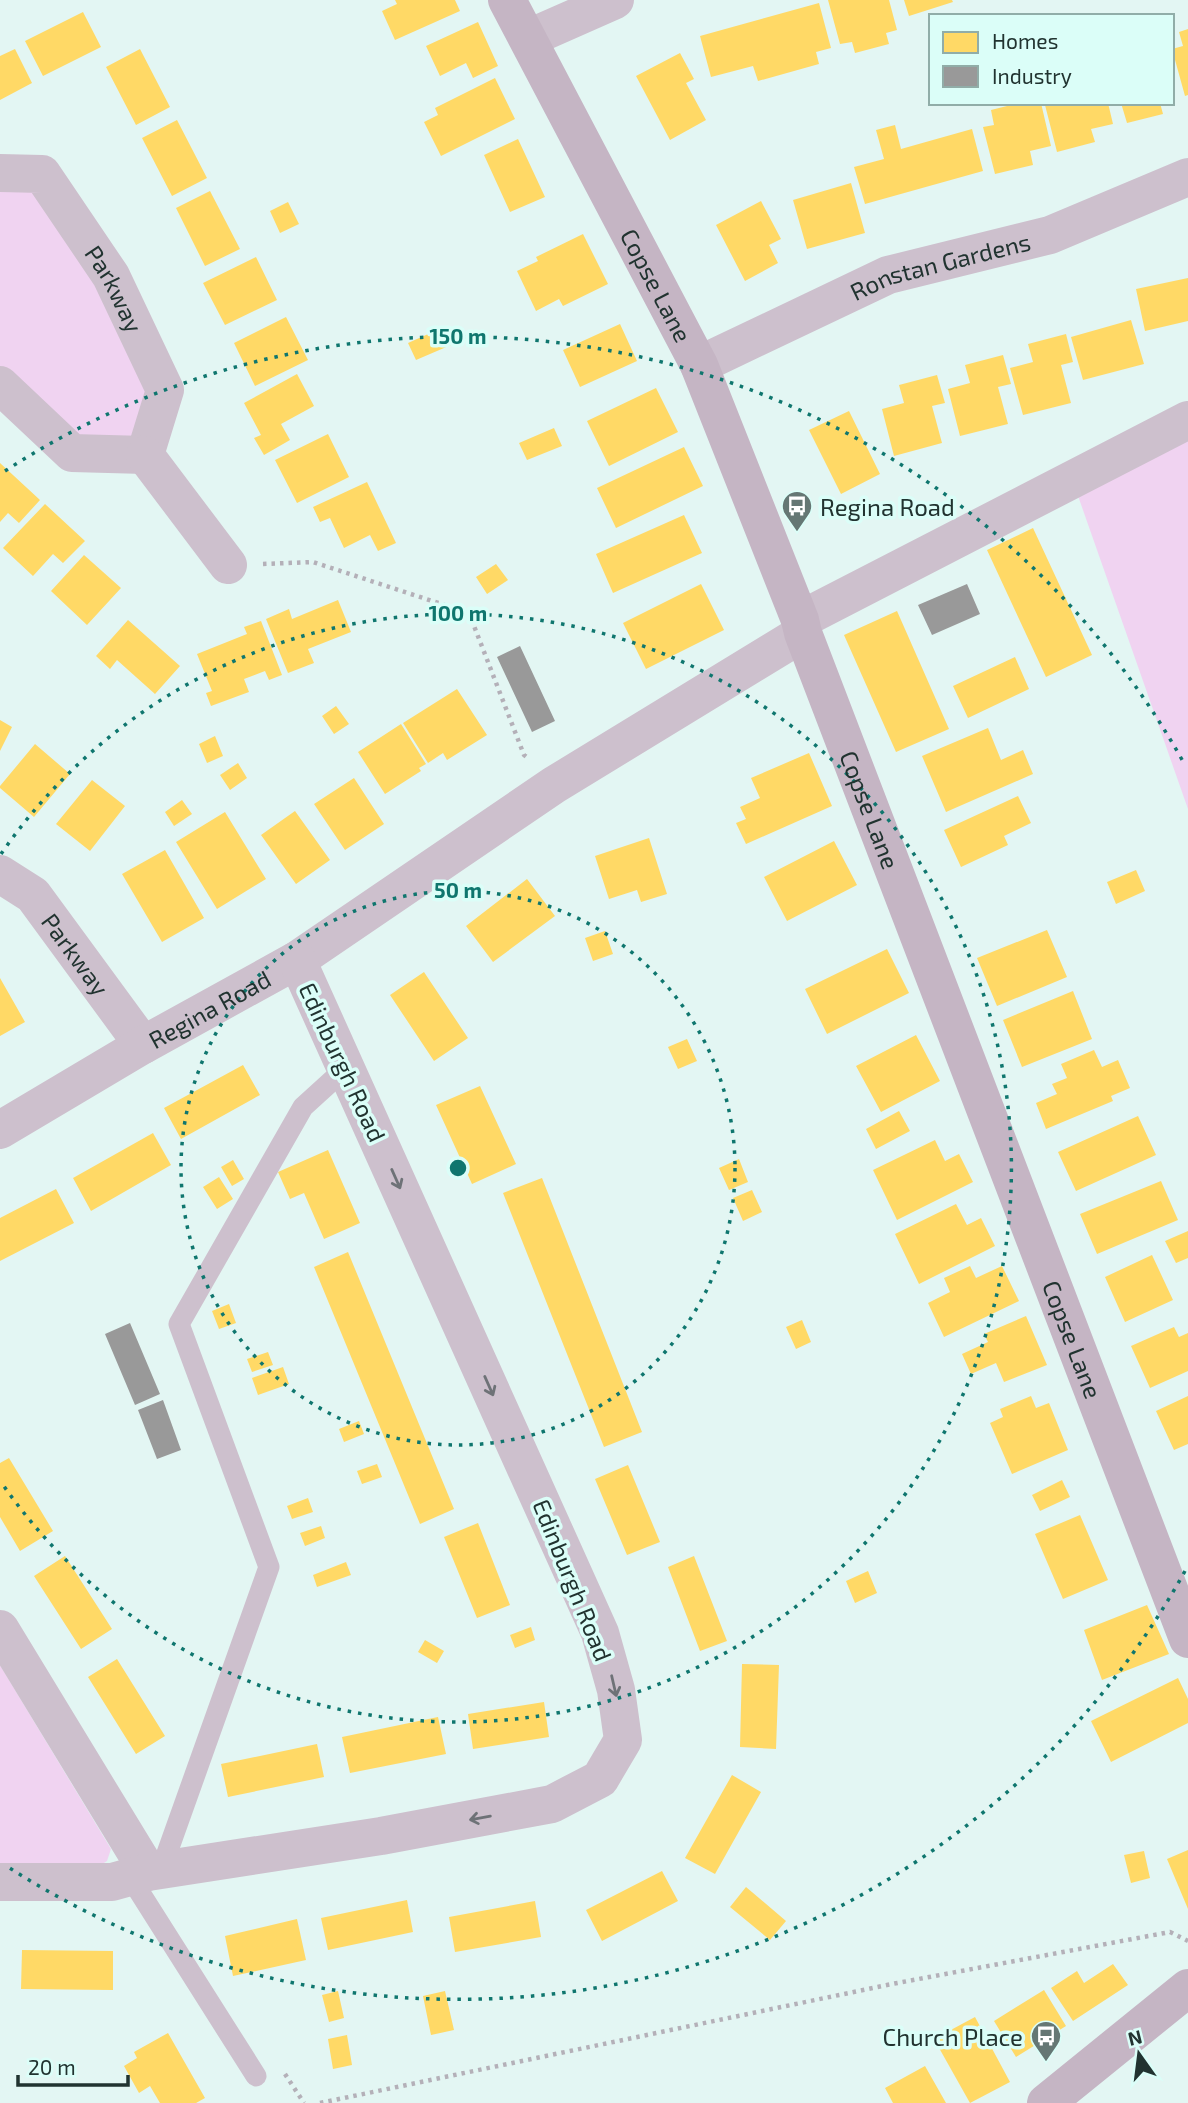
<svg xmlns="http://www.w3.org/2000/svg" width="1188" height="2103" font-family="'Exo 2',sans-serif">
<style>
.green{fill:#f0d3f1}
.homes{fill:#ffd966}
.industry{fill:#999}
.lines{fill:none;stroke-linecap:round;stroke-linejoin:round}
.path{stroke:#b4b0b8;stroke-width:4.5;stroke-dasharray:3.5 5;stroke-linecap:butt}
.lane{stroke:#cdc0cd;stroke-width:21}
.street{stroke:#cdc0cd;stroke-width:38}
.secondary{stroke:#c5b5c4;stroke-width:38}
.oneway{stroke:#6e7277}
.ring{fill:none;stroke:#0f766e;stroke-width:3.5;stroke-dasharray:3.5 7}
.labels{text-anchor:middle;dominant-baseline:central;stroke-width:7;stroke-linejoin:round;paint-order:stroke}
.street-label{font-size:24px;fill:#213330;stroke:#dbfef8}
.poi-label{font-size:24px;fill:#213330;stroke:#dbfef8;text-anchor:start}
.centre{fill:#0f766e;stroke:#dbfef8;stroke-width:3.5}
.ring-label{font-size:21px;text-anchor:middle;font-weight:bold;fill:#0f766e;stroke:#dbfef8;stroke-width:7;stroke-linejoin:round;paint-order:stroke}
</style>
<rect width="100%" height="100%" fill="#e3f6f3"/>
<path class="green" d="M0,173L42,174L165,390L145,455L72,453L0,385Z
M1188,434V809L1077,493Z
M0,1665L111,1849L107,1861L93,1870L0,1872Z"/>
<path class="homes" d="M395,0H455L460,11L395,40L382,11L397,4Z
M828,0H889L897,30L886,33L889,44L855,53L852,42L840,44Z
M904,0H952L953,2L909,16Z
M819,3L831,48L816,52L819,64L758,81L753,66L711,77L700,36Z
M83,12L101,47L43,76L25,41Z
M478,22L498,66L473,78L466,63L440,76L426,46Z
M1188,29V95L1185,96L1172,49L1183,46L1179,32Z
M15,49L32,83L0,100V56Z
M140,49L170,107L136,125L106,67Z
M680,53L694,79L686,83L706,120L670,140L636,76Z
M495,78L515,119L441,156L424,122L438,115L435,108Z
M1019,103H1041L1051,146L1030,151L1033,165L995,174L983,127L994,125L991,110Z
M1053,103H1108L1113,124L1091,129L1095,142L1057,152L1045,105Z
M1121,103H1160L1163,114L1127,123Z
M177,120L207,178L172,196L142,138Z
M895,125L901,149L972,129L983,171L865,204L854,167L884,159L876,130Z
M518,139L545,197L510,212L484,155Z
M851,183L865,233L807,249L793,200Z
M210,191L240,249L205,266L176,208Z
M761,201L781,239L769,245L778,263L745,281L716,225Z
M288,202L299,224L280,233L270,211Z
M583,234L608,284L563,306L559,299L536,311L517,271L538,261L536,257Z
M256,257L277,300L225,325L203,283Z
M1188,278V321L1145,331L1136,289Z
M286,317L308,360L255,386L234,343Z
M1131,320L1144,364L1083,380L1071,337Z
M620,324L637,361L580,387L563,350Z
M444,327L451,345L416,360L408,343Z
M1066,334L1073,362L1061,365L1071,403L1023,415L1010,368L1033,362L1028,344Z
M1003,355L1011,384L998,387L1008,424L960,436L948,389L970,383L965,365Z
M297,374L314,406L281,424L290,440L264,455L254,438L261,435L244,403Z
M937,375L945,403L932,406L942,443L894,456L882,409L904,403L899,385Z
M656,388L678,432L609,466L587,421Z
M849,411L880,474L841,494L809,430Z
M554,428L562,446L527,460L519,443Z
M328,434L349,477L297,503L275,460Z
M684,447L703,486L616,528L597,488Z
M0,463L40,500L19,523L8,513L0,522Z
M367,482L396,543L378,551L370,535L344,548L330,518L320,522L313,507Z
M45,504L85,541L63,563L53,554L33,576L3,548Z
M684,515L702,553L613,593L596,554Z
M1033,528L1092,655L1046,677L987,550Z
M84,555L121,588L87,625L51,591Z
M496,564L508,580L487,594L476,577Z
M701,584L724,630L646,669L623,623Z
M338,600L351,632L308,649L314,663L288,673L266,619L289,609L292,619Z
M897,611L949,729L896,752L844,635Z
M128,620L180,666L155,694L117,660L110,669L96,656Z
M261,621L282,675L269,680L265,671L244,679L249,692L211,706L206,693L212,691L197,654L247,634L244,627Z
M1015,657L1029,689L968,718L953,686Z
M457,689L487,735L447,760L443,753L428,763L403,723Z
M336,706L349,724L334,734L322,716Z
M0,720L12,727L0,751Z
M401,724L426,764L419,768L421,771L385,794L358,752Z
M988,728L1001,760L1023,750L1033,774L946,812L922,756Z
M215,736L223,756L207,763L199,744Z
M35,744L70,774L34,817L0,788V786Z
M809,753L832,806L746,844L736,823L746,819L740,807L760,798L751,778Z
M238,763L247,778L230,790L220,775Z
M354,778L384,824L345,850L314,804Z
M92,780L125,806L90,851L56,824Z
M1018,796L1031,823L1004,836L1008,845L961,867L944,830Z
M182,800L192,814L174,826L165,812Z
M295,811L330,860L296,884L261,835Z
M225,812L266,879L217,909L176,842Z
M649,838L667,894L641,902L637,890L609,899L595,856Z
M834,841L857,885L787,921L764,877Z
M165,850L204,918L162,942L122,874Z
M1136,870L1145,891L1116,904L1107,882Z
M527,879L555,916L493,962L466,926Z
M1047,930L1067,977L997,1006L977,958Z
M605,931L613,954L593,961L585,938Z
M887,949L909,993L827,1034L805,989Z
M424,972L468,1038L434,1061L390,995Z
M0,978L25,1022L0,1036Z
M1073,991L1092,1039L1022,1067L1003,1020Z
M916,1035L940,1081L881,1112L856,1066Z
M687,1039L697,1061L678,1069L668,1047Z
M1094,1050L1102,1067L1118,1060L1130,1088L1111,1096L1113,1101L1046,1129L1036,1103L1057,1094L1052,1084L1067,1078L1061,1064Z
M243,1065L260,1095L181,1139L164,1108Z
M480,1086L516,1164L472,1184L436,1105Z
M899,1111L910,1131L876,1149L866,1129Z
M1138,1116L1156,1155L1076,1191L1058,1152Z
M153,1133L171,1165L91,1211L73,1178Z
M935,1140L945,1161L959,1154L973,1182L897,1220L873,1170Z
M328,1150L360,1223L324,1239L304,1193L290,1199L278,1172Z
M739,1159L748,1182L729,1190L719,1168Z
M233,1160L244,1179L232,1186L221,1167Z
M219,1177L233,1199L217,1209L203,1187Z
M542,1178L642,1432L604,1447L503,1193Z
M1161,1181L1178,1220L1097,1254L1080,1214Z
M56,1189L74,1223L0,1261V1218Z
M752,1190L762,1212L743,1221L733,1198Z
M956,1204L967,1225L981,1218L995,1246L919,1284L895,1234Z
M1188,1231V1258L1176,1263L1165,1241Z
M348,1252L454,1509L420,1524L314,1267Z
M1152,1255L1173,1300L1125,1322L1105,1277Z
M970,1266L976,1278L1002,1266L1019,1301L944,1337L928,1303L950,1292L944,1278Z
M229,1304L236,1323L219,1329L212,1311Z
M1026,1316L1047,1365L1004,1382L996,1363L971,1374L962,1354L988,1342L984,1334Z
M802,1320L811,1342L796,1349L786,1327Z
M1174,1327L1179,1337L1188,1333V1371L1150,1388L1131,1346Z
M268,1352L273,1365L252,1372L247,1359Z
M283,1367L289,1384L258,1395L252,1378Z
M1031,1396L1036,1408L1049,1403L1068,1450L1012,1474L990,1423L1003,1417L1000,1409Z
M1188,1396V1444L1174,1450L1156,1411Z
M359,1421L364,1434L344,1442L339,1429Z
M9,1458L53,1531L20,1551L0,1517V1463Z
M377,1464L382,1477L362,1484L357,1471Z
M628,1465L660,1542L627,1555L595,1479Z
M1062,1480L1070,1497L1040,1511L1032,1495Z
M308,1498L313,1512L292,1519L287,1506Z
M1080,1515L1108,1580L1063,1599L1035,1534Z
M478,1523L510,1605L477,1618L444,1537Z
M321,1526L325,1538L305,1546L300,1533Z
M65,1556L112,1629L81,1649L34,1576Z
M694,1556L727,1641L700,1651L668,1567Z
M346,1562L351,1575L317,1587L313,1575Z
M868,1571L877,1593L855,1603L846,1581Z
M1147,1605L1169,1654L1102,1680L1084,1630Z
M531,1627L535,1640L515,1648L510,1635Z
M425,1640L444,1651L437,1663L418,1652Z
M117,1659L165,1736L136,1754L88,1677Z
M742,1664L779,1665L776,1749L740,1747Z
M1178,1678L1188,1699V1723L1111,1762L1091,1721Z
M544,1702L549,1737L473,1749L468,1714Z
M438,1717L446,1754L350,1773L342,1737Z
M317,1744L324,1777L228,1797L221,1764Z
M732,1775L761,1792L715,1874L685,1858Z
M1188,1850V1909L1167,1859Z
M1144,1851L1150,1878L1131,1883L1124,1855Z
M662,1871L678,1901L602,1941L586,1910Z
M746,1887L786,1921L770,1940L730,1907Z
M407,1900L413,1932L328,1950L321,1918Z
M535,1901L541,1937L455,1952L449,1917Z
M297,1919L306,1960L233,1976L225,1936Z
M22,1950L113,1951V1990L21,1989Z
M1113,1964L1128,1985L1073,2021L1051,1988L1077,1971L1084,1983Z
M1044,1990L1066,2026L1016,2057L994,2021Z
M338,1991L344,2018L329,2022L322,1995Z
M445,1991L454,2030L431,2035L423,1996Z
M975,2017L1010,2082L970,2103L934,2039Z
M168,2033L205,2098L196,2103H160L150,2086L139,2093L124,2066L137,2058L134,2052Z
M347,2035L352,2065L333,2069L328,2039Z
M925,2066L946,2103H893L885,2088Z"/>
<path class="industry" d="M967,584L980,614L932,635L918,605Z
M520,646L555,721L532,732L497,657Z
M130,1323L160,1394L135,1405L105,1334Z
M163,1400L181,1450L157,1459L138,1410Z"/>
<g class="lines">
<path class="path" d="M263,564L313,562L469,613L524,755L529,759
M285,2074L304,2103
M320,2103L892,1984L1170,1932L1188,1941"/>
<path class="lane" d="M161,1870L269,1567L179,1324L303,1107L347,1067
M130,1877L256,2076"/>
<g class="street">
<path d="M529,38L615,0"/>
<path id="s1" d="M0,173L42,174L111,276L165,390L145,455"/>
<path id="s2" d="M699,365L888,275L1050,235L1188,177"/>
<path d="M0,385L72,453L145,455"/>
<path d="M145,455L228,565"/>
<path d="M800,620L1188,420"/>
<path id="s3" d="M0,874L33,895L143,1045"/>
<path id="s4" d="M0,1130L143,1045L297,960L554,785L803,633"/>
<path d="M0,1629L148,1872"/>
<path d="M0,1882H112L148,1872L381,1836L552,1804L600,1779L623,1740L616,1690L600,1633L297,960"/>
</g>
<g class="secondary">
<path id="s5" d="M507,0L699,365L800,620L803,633L1188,1639"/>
<path d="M1046,2103L1188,1988"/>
</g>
</g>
<defs><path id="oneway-shaft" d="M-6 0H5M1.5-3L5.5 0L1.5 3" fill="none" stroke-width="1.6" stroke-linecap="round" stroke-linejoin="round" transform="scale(1.75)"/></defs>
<g class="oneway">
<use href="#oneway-shaft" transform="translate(396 1179) rotate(66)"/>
<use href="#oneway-shaft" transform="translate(489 1386) rotate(66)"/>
<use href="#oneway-shaft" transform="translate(614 1686) rotate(77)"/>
<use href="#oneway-shaft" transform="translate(480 1818) rotate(170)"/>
</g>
<g class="ring">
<circle cx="458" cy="1168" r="277"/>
<path d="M1 854A554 554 0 1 1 1 1482"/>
<path d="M1185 1571A831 831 0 0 1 5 1865M5 471A831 831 0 0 1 1185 765"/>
</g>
<defs>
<g id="bus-pin" transform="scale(1.575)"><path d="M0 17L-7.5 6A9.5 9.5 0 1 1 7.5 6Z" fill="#657774" stroke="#dbfef8"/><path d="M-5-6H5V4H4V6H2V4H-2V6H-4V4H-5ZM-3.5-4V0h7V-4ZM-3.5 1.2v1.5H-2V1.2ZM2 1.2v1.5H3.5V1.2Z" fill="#fff"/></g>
</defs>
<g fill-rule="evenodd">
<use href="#bus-pin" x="797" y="506"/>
<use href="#bus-pin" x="1046" y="2036"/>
</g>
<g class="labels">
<g class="street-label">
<text stroke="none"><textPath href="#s2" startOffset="262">Ronstan Gardens</textPath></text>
<text stroke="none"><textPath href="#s5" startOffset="322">Copse Lane</textPath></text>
<text stroke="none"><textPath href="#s1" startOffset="178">Parkway</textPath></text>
<text stroke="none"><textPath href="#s5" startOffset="889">Copse Lane</textPath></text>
<text stroke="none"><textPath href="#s3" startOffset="112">Parkway</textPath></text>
<text stroke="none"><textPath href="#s4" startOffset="242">Regina Road</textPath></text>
<text transform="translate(343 1062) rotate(65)">Edinburgh Road</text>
<text stroke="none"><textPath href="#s5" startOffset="1456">Copse Lane</textPath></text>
<text transform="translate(573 1580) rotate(68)">Edinburgh Road</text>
</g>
<g class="poi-label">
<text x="820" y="506">Regina Road</text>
<text x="1023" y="2036" text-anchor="end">Church Place</text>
</g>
</g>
<circle cx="458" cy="1168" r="10" class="centre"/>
<g class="ring-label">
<text x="458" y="344">150 m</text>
<text x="458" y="621">100 m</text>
<text x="458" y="898">50 m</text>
</g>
<rect x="929" y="14" width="245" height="91" fill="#dbfef8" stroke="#91ada8" stroke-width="2"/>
<rect x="943" y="32" width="35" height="21" fill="#ffd966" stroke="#91ada8" stroke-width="2"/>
<text x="992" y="49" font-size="21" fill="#213330">Homes</text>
<rect x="943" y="66" width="35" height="21" fill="#999999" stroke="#91ada8" stroke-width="2"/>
<text x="992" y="84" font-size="21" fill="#213330">Industry</text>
<g transform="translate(1139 2054) rotate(346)" stroke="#dbfef8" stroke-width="5" paint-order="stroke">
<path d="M0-5L12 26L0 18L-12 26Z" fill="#213330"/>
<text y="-10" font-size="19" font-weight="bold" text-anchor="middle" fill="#213330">N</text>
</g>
<path d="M18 2075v10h110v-10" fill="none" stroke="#213330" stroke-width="3.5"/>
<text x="28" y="2075" font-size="21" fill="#213330" stroke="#dbfef8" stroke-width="5" paint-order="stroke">20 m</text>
</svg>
